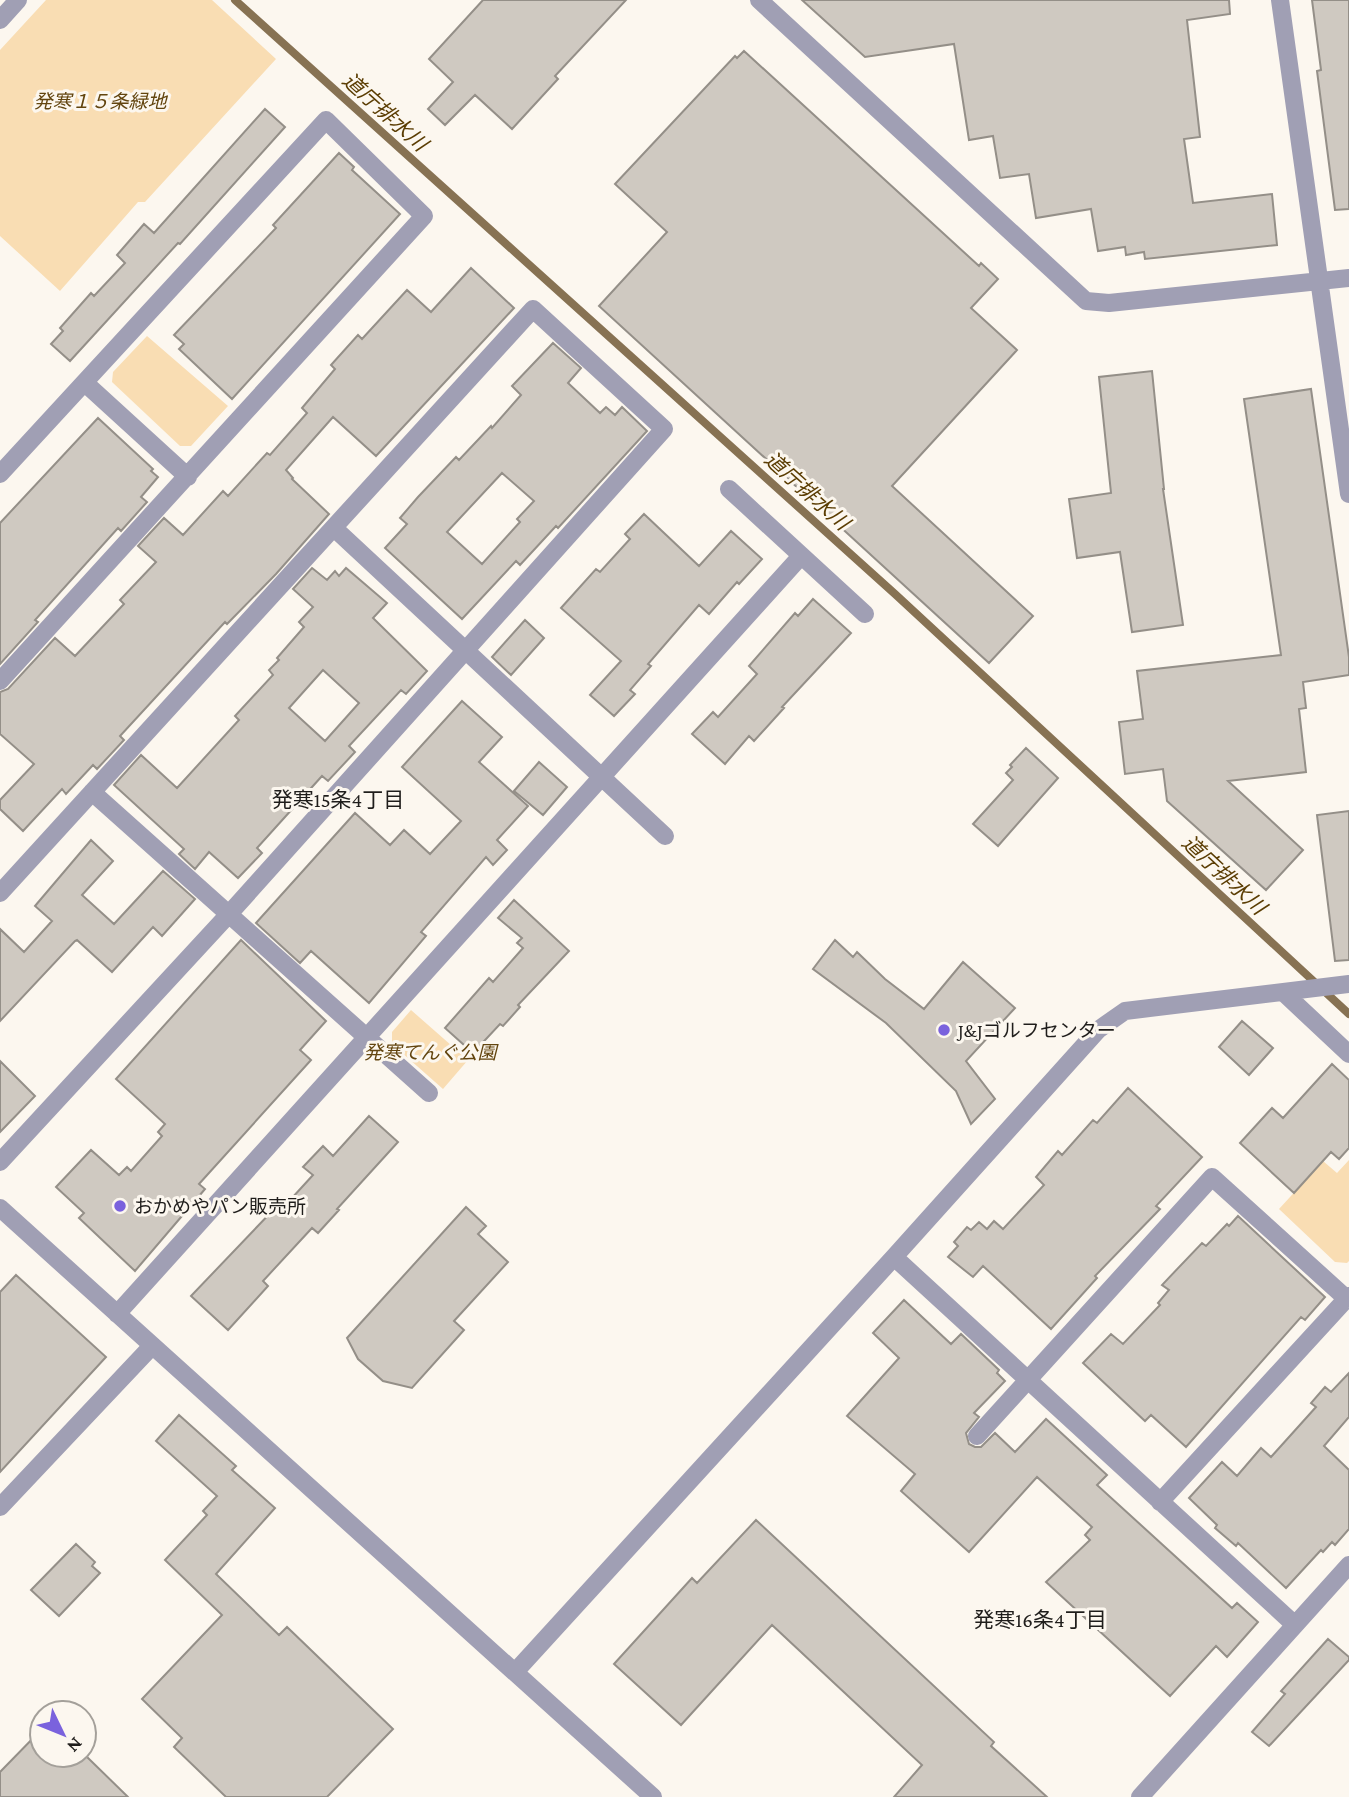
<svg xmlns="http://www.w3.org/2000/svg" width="1349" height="1797" font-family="'Crimson Pro','Noto Sans JP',serif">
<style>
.green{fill:#f9ddb3}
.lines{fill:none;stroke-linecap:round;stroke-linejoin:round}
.stream{stroke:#877253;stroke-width:8}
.building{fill:#cfc9c1;stroke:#948f88;stroke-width:2;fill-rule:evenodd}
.street{stroke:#a09fb4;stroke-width:18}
.poi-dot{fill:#7a62dd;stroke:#fcf7ef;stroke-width:2.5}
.labels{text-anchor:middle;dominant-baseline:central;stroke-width:6;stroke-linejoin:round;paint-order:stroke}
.park-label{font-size:19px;font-style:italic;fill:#63450f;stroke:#fcf7ef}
.poi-label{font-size:19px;fill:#1f1d1b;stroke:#fcf7ef;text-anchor:start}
.water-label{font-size:21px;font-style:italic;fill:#5b3d03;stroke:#fcf7ef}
.neighbourhood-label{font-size:21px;fill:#1f1d1b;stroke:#fcf7ef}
</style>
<rect width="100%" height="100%" fill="#fcf7ef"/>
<path class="green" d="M46,0H212L276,59L145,202H138L60,291L0,236V50Z
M147,336L228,406L191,446H180L112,382L113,372Z
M411,1010L468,1060L443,1089L392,1044V1032Z
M1349,1160V1261L1347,1263L1335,1262L1279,1209L1323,1161L1337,1173Z"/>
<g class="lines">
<path class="stream" d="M235,0L895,594L1349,1014"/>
</g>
<path class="building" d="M483,0H626L555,76L558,79L512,129L475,95L445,125L428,109L453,82L429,59Z
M802,0H1229L1230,14L1187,20L1200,137L1184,139L1193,203L1272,194L1277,245L1145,259L1144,252L1126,255L1125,247L1098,251L1091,209L1036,218L1029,174L1000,178L993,136L969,140L954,44L865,57Z
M1312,0H1349V209L1335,210L1317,71L1321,70Z
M744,51L979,266L981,263L998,279L971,308L1017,350L892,486L1033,616L989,663L599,306L667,232L615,184L735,56L737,58Z
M265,109L285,127L180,244L178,243L70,361L51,344L63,331L60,328L91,293L94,296L125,263L117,255L144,224L154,233Z
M339,153L354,167L352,170L400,214L232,399L179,349L184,344L174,335L276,228L273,225Z
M471,268L514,308L376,456L333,417L286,470L293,478L292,479L329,514L276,574L227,624L225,622L120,736L124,740L97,769L93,765L66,794L62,789L23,831L0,809V800L34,764L0,734V692L8,689L55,638L75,656L124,604L120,600L156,562L138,546L164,518L183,535L223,491L228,496L267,453L270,455L307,413L302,408L335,369L331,365L358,335L362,339L407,290L431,312Z
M553,343L581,368L568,383L600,413L606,407L615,415L622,407L647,431L558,528L556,526L520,565L516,561L462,619L385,548L407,524L400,518L418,497L456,457L459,460L491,426L492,428L521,395L512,386ZM502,473L534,501L517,519L520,522L482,564L447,532Z
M1152,371L1164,489H1163L1183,625L1132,632L1120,552L1077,558L1069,499L1111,493L1099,377Z
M1311,389L1349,657V675L1303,682L1306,708L1299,709L1306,772L1228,781L1303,850L1266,890L1167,801L1163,769L1125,774L1119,722L1143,719L1137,671L1281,655L1244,399Z
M98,418L153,469L151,471L158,477L141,497L147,502L121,531L118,528L35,620L38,622L0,664V523Z
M644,514L699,566L731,531L762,559L739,584L737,582L709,614L699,605L648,664L651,666L630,690L635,694L614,716L590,695L621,661L561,608L596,569L600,572L630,539L625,534Z
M312,568L327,580L335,571L339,576L346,568L387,603L373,618L427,671L406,694L401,690L349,746L355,752L328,781L322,776L257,848L262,853L238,878L209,852L195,869L179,854L184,849L114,785L141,755L177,788L239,720L235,716L273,675L269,670L279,660L277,658L304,627L299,622L313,607L293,589ZM323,670L359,703L325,741L289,708Z
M813,599L851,633L782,707L784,708L754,741L749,736L725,764L692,734L713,712L718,717L757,674L749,666L795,613L798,616Z
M525,620L544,638L511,675L492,657Z
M462,701L502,737L479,762L528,806L497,840L507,850L493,865L486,857L421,932L426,936L369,1003L311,951L300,963L256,923L355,813L390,845L404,830L430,854L461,821L402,767Z
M1026,748L1058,778L998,846L973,824L1013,780L1006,773L1012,767L1010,765Z
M539,762L567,787L543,815L514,791Z
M1349,811V960L1335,961L1317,815Z
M91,840L113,861L82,895L114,924L163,871L195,899L162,936L153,927L112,972L77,940L75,941L0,1021V929L24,952L52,921L35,906Z
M514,900L569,951L518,1005L520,1007L503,1026L500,1024L473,1053L445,1028L489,978L493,982L523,948L517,943L522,938L498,918Z
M241,940L326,1021L300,1050L311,1060L199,1184L205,1189L135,1271L79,1218L84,1213L56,1187L91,1150L119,1175L127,1167L131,1171L162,1136L158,1132L165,1124L116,1079Z
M835,940L853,957L857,952L885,979L924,1009L963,962L1015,1008L966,1061L995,1099L971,1124L956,1091L886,1023L813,969Z
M1242,1021L1273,1048L1249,1075L1219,1047Z
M0,1061L35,1096L0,1132Z
M1332,1064L1349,1080V1148L1339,1159L1331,1152L1294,1193L1240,1143L1272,1108L1283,1118Z
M1128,1088L1202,1157L1156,1206L1160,1209L1095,1276L1097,1278L1051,1329L983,1266L973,1277L948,1257L958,1246L954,1242L967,1227L971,1230L979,1222L987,1229L994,1221L1003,1229L1044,1185L1036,1177L1058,1151L1062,1155L1093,1120L1097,1123Z
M369,1116L398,1142L337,1209L339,1210L318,1233L312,1228L263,1281L268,1286L228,1330L191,1296L277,1206L281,1210L313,1175L303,1167L323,1146L333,1156Z
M466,1207L486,1226L478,1234L508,1262L454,1321L464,1330L412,1388L383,1381L358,1359L347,1338Z
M1238,1216L1325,1297L1305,1320L1301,1317L1186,1447L1151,1415L1145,1421L1083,1363L1111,1334L1123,1344L1160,1305L1158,1303L1169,1290L1162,1285L1202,1243L1206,1246L1227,1224L1229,1226Z
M16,1275L106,1357L0,1472V1292Z
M904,1300L951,1344L961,1334L999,1370L997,1373L1005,1381L974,1413L979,1417L966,1433L969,1444L975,1447H981L995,1433L1015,1452L1046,1419L1107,1475L1097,1485L1232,1608L1237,1603L1258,1622L1227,1657L1216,1646L1170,1696L1046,1582L1090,1540L1085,1535L1092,1527L1037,1477L969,1552L901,1491L915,1474L847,1416L899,1358L873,1333Z
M1349,1373V1417L1324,1446L1349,1470V1529L1335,1545L1332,1542L1323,1552L1321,1550L1286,1588L1238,1543L1236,1546L1215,1528L1217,1525L1189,1498L1222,1462L1237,1476L1261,1448L1271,1457L1316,1407L1311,1403L1325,1387L1331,1392Z
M179,1415L236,1466L232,1470L275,1508L216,1574L279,1635L287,1627L393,1729L327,1797H226L174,1747L182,1738L142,1699L222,1615L165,1560L207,1515L203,1511L217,1496L156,1441Z
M756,1520L994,1742L991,1746L1047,1797H894L922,1765L772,1625L681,1725L614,1664L692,1578L697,1583Z
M76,1544L95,1562L92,1566L100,1573L59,1616L31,1590Z
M1328,1639L1349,1657V1660L1269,1746L1252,1732L1285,1694L1281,1691Z
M42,1729V1755H85L128,1797H0V1772Z"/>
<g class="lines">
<path class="street" d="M759,0L1086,301L1109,303L1349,278
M1280,0L1349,494
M0,20L18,0
M85,383L188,477
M0,474L326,120L424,216L0,681
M729,489L865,614
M334,528L665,836
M92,792L429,1093
M0,893L533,309L664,429L229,914L0,1162
M1284,993L1349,1054
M0,1208L653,1797
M894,1257L1295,1625
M117,1314L801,556
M977,1436L1212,1177L1347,1299
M1160,1502L1349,1296
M0,1507L152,1346
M515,1672L894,1257L1098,1030L1125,1011L1349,984
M1140,1797L1349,1565"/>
</g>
<g class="poi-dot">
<circle cx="944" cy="1030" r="7"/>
<circle cx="120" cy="1206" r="7"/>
</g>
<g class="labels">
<g class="park-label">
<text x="100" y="101">発寒１５条緑地</text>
<text x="430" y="1052">発寒てんぐ公園</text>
</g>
<g class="poi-label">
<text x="958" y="1030">J&amp;Jゴルフセンター</text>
<text x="134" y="1206">おかめやパン販売所</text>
</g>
<g class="water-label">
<text transform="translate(385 112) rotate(42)">道庁排水川</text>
<text transform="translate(807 491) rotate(42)">道庁排水川</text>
<text transform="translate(1224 875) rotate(43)">道庁排水川</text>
</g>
<g class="neighbourhood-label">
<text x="338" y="800">発寒15条4丁目</text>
<text x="1040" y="1620">発寒16条4丁目</text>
</g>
</g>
<g transform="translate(63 1734) rotate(133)"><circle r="33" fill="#fcf7ef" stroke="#a4a09a" stroke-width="2"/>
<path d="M0-5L12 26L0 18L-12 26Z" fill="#7a62dd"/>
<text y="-10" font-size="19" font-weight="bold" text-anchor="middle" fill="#1f1d1b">N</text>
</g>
</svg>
